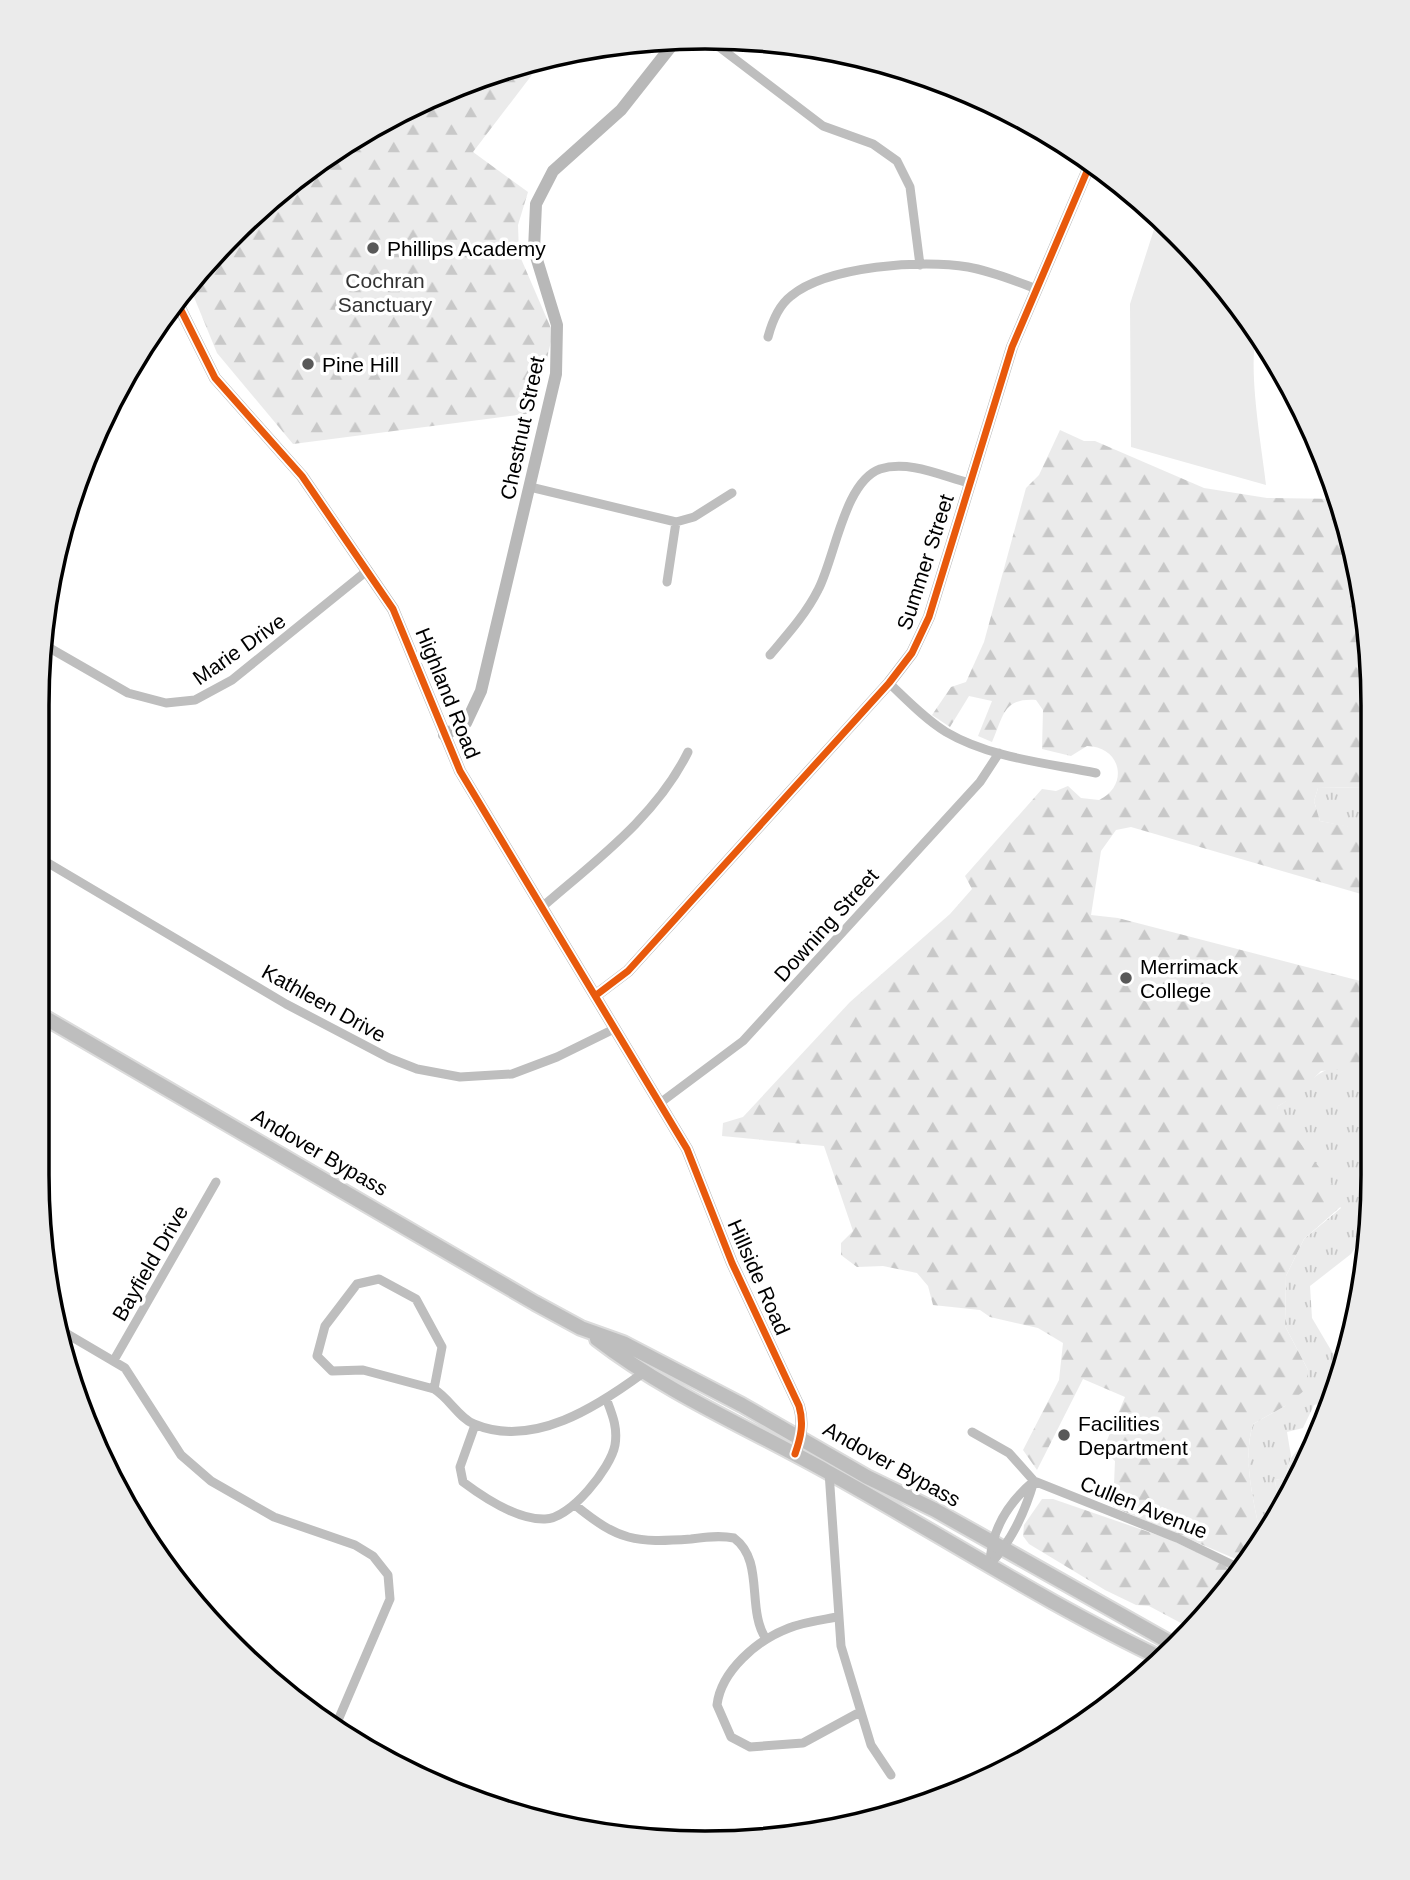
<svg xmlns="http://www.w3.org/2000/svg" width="1410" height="1880" font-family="Arial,sans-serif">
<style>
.grass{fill:url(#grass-tufts)}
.forest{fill:url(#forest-firs)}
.park{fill:#ebebeb}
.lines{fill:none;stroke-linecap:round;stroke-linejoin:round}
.primary-casing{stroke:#dbdbdb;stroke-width:18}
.street{stroke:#bebebe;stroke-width:9}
.secondary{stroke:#b8b8b8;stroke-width:12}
.primary{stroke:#bebebe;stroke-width:14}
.cycleway-casing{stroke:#fff;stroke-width:11}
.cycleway{stroke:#e8590c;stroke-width:7}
.poi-dot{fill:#595959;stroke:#fff;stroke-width:2.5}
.labels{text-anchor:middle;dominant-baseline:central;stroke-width:7;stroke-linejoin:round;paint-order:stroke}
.poi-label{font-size:21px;fill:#000;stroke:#fff;text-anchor:start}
.park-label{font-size:21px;fill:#323232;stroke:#fff}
.street-label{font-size:21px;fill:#000;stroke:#fff}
.rim{fill:none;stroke:#000;stroke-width:3.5}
</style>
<defs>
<pattern id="grass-tufts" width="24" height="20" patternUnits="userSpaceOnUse" patternTransform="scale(1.75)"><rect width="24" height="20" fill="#ebebeb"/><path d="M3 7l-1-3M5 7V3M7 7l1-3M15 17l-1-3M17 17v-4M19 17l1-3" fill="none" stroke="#c8c8c8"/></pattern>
<pattern id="forest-firs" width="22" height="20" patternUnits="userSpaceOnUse" patternTransform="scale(1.75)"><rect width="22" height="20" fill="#ebebeb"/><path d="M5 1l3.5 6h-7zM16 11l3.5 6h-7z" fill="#c8c8c8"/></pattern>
</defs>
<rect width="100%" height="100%" fill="#fff"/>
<path class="grass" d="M1368,787V831L1320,821L1314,801L1318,788Z
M1334,1067H1368V1229L1351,1254L1310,1286L1312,1318L1338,1362L1344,1363L1333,1400L1314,1405L1303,1428L1287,1432L1291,1456L1285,1478L1275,1480L1280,1514L1261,1538C1254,1502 1242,1460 1253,1424L1285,1406L1308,1370L1285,1326L1286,1276L1304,1239L1341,1208L1276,1113L1278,1106C1299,1095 1312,1073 1334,1067Z"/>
<path class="forest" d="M544,59L473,152L528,192L518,225L519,254L553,333L534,413L293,444L217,353L189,285L333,150L449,88Z
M1060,430L1084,441H1095L1204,488L1267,498L1340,499L1368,618V787L1318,788L1314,801L1320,821L1368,830V896L1131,827L1116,830L1101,851L1091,915L1118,918L1368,983V1067L1321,1071L1296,1096L1278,1106L1277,1113L1346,1202L1304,1239L1286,1276L1285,1326L1308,1370L1305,1390L1285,1406L1253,1424C1242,1460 1254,1502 1261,1538L1243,1562L1113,1507L1115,1461L1103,1450L1125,1397L1083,1379L1037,1470L1023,1450L1059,1380L1063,1343L1038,1328L990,1317L980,1310L933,1305L928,1286L917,1273L883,1266L857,1267L841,1255V1243L853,1231L824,1146L722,1136L723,1123L743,1117L850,1002L950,914L972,889L965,876L1042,789L1056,791L1068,786L1081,798L1099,800C1129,786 1122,747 1087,746L1071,756L1042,749L1043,710L1036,700C1003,698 1004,715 992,742L978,736L992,701L969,696L950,727L932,715L951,687L966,682L984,642L1026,488L1039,475Z
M1042,1499H1053L1169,1539L1236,1571L1192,1629L1149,1606L1136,1605L1105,1590L1029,1544L1023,1536L1024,1525Z"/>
<path class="park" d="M1158,217L1177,232L1258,330C1246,362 1262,448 1266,485L1131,447L1130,304Z
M1329,1410L1284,1509L1280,1514L1275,1480L1285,1478L1291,1458L1308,1437L1307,1431L1319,1428L1315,1413Z"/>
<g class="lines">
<g class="primary-casing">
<path id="primary" d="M37,1013L535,1303L581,1328L623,1343L742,1405L867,1477L935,1510L1178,1647
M597,1339C667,1393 749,1428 826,1471C938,1533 1047,1604 1163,1659"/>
</g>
<path class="street" d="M706,37L823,126L873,144L897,161L910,187L920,265
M768,337C772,322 778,306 791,296C827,266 923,259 968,267C991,271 1013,280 1034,288
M530,487L676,522L694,517L732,493
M667,582L676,522
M41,643L128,693L166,703L195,700L232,680L368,570
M770,655C787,635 806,614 818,590C835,558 844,482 880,469C909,460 942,476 969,483
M889,683C907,700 925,719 946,732C990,758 1047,763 1096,773
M38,857L286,1004L389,1058L417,1069L460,1077L512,1074L557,1057L614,1029
M541,908C595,861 656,817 688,752
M660,1103L743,1041L980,782L999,753
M379,1279L416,1299L442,1347L434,1389L363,1370L332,1371L317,1356L325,1326L357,1284Z
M57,1328L125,1368L181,1455L211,1481L274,1517L355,1545L373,1556L388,1575L390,1599L336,1725
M114,1360L216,1182
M434,1389C449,1398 459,1418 474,1424C533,1449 598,1406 643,1373
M475,1425L460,1467L463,1482C483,1497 518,1520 545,1519C570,1519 611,1468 615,1445C618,1427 612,1414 606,1398
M972,1432L1009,1453L1034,1481L1177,1538L1239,1568
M829,1472L841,1646L871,1745L891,1775
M1034,1481C1025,1512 1012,1541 990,1564C991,1530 1009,1502 1034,1481Z
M575,1505C619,1541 635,1543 691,1539C705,1537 720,1535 734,1538C765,1561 746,1609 766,1639
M837,1617C821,1620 804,1622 789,1628C757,1640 721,1671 717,1705L731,1737L750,1747L803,1743L860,1712"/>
<path class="secondary" d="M175,298L215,378L302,476L393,609L460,771L687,1149L732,1263L799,1406C804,1423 801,1437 795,1454
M444,735L466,723L481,691L556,374L557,325L534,250L536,204L553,171L621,110L677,39
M595,996L628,971L889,683L912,653L929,617L1012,347L1091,162"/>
<use href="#primary" class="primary"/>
<g class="cycleway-casing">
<path id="cycleway" d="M175,298L215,378L302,476L393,609L460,771L687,1149L732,1263L799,1406C804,1423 801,1437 795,1454
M595,996L628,971L889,683L912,653L929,617L1012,347L1091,162"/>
</g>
<use href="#cycleway" class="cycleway"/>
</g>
<g class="poi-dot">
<circle cx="373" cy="248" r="7"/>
<circle cx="308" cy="364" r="7"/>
<circle cx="1126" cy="978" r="7"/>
<circle cx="1064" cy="1435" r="7"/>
</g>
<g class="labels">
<g class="poi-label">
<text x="387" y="248">Phillips Academy</text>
<text x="322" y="364">Pine Hill</text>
<text x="1140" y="966">Merrimack<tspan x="1140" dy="24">College</tspan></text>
<text x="1078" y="1423">Facilities<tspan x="1078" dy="24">Department</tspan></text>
</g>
<g class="park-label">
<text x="385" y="280">Cochran<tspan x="385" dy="24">Sanctuary</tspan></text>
</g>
<g class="street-label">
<text transform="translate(522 428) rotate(-78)">Chestnut Street</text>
<text transform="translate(925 562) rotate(-72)">Summer Street</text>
<text transform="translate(239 649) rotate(-35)">Marie Drive</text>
<text transform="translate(448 693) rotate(68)">Highland Road</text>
<text transform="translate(826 925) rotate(-48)">Downing Street</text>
<text transform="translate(324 1003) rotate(29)">Kathleen Drive</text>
<text transform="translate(320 1152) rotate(30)">Andover Bypass</text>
<text transform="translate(150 1263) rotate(-60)">Bayfield Drive</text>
<text transform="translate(759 1277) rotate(66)">Hillside Road</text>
<text transform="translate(892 1464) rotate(29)">Andover Bypass</text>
<text transform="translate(1144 1507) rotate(22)">Cullen Avenue</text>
</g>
</g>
<path d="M0 0H1410V1880H0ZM705 49H705A656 656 0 0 1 1361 705V1175A656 656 0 0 1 705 1831H705A656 656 0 0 1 49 1175V705A656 656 0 0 1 705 49Z" fill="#ebebeb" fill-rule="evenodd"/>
<path class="rim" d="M705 49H705A656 656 0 0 1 1361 705V1175A656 656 0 0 1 705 1831H705A656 656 0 0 1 49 1175V705A656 656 0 0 1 705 49Z"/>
</svg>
